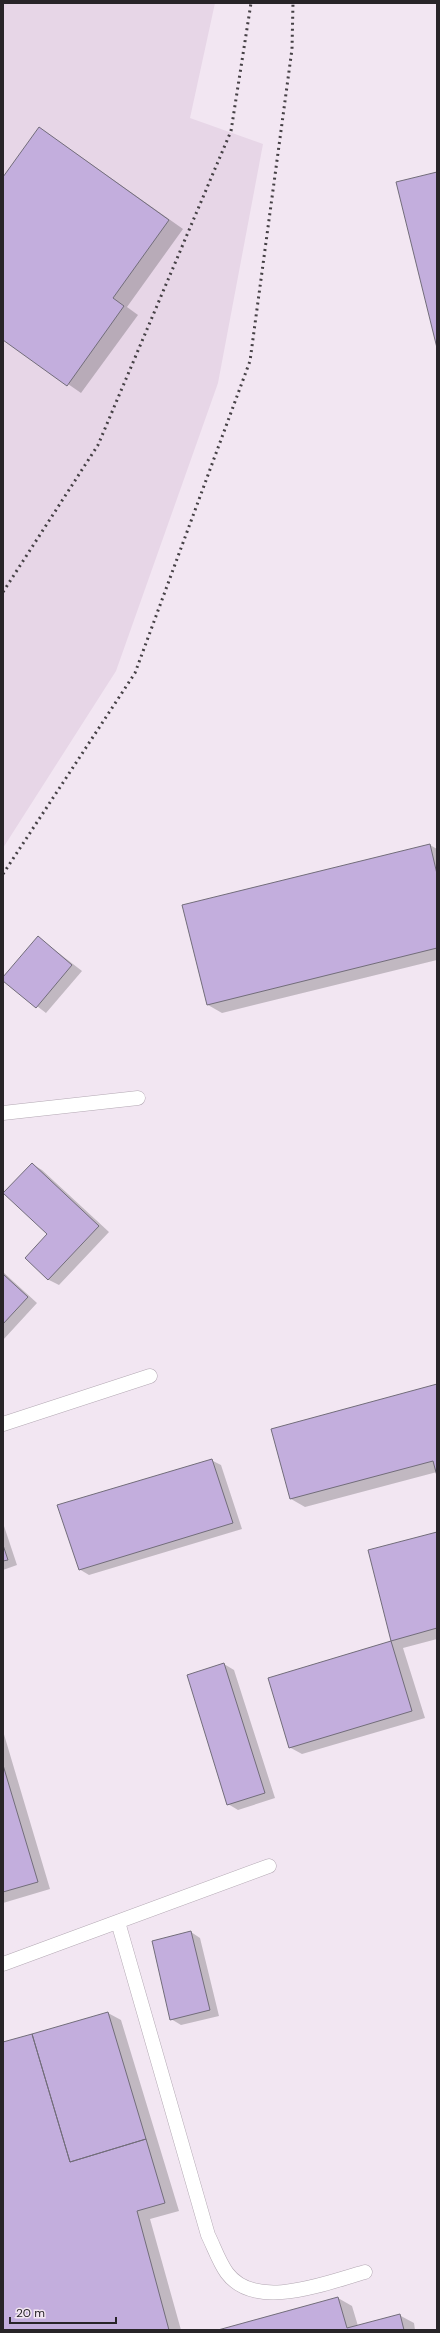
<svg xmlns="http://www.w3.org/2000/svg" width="440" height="2333" font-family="'DM Sans',sans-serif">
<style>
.built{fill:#e7d6e7}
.shadow{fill:#0003}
.building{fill:#c3aedd;stroke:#726d7a}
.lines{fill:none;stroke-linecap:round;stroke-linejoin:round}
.service-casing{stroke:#b3a8b3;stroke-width:15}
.service{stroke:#fff;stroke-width:14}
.rail{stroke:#454045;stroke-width:3;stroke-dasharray:2 4;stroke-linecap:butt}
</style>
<rect width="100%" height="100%" fill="#f2e6f2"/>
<path class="built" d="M3,3H215L190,118L263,144L218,383L116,671L3,848Z"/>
<path class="shadow" d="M40,128L183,229L127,307L138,315L81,393L3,339V179Z
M430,845L437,849V960L222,1013L208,1005Z
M38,937L82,971L46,1013L3,980Z
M32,1164L42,1170L109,1232L59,1285L49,1280L26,1258L49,1234Z
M3,1272L37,1303L3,1340Z
M437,1385V1472L305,1507L291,1499Z
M211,1460L221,1465L242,1529L89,1575L79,1569Z
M3,1523L17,1565L3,1570Z
M437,1533V1639L403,1648L425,1718L302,1754L289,1747L269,1679L392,1641L369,1551Z
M224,1664L234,1670L275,1798L238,1810L228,1804Z
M3,1731L50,1889L3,1903Z
M191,1932L200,1938L219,2016L181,2025L171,2019Z
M108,2013L121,2020L179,2211L150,2219L181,2330H3V2043Z
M338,2298L352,2306L358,2326L399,2315L414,2323L415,2330H222Z"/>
<path class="building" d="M39,127L169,220L113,298L124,306L67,386L3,340V177Z
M437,172V348L396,182Z
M430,844L437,874V948L207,1005L182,905Z
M38,936L72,965L36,1008L3,981V977Z
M32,1163L99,1226L48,1280L25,1258L47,1234L3,1193Z
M3,1274L28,1297L3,1324Z
M437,1384V1476L433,1461L290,1499L271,1429Z
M212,1459L233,1523L79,1570L57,1505Z
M437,1532V1628L391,1641L368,1550Z
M3,1545L8,1560L3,1561Z
M391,1641L412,1711L289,1748L268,1678Z
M224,1663L265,1793L227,1805L187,1675Z
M3,1765L38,1882L3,1892Z
M191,1931L210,2010L170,2020L152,1941Z
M108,2012L146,2139L70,2162L32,2034Z
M32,2034L70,2162L146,2139L165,2203L137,2211L169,2330H3V2042Z
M338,2297L347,2328L400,2314L404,2330H218Z"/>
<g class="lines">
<g class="service-casing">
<path id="service" d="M3,1113L138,1098
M3,1424L150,1376
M118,1922L208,2235C214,2247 219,2262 227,2273C256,2312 328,2282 365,2272
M3,1964L269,1866"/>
</g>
<use href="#service" class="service"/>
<path class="rail" d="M3,592L98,445L231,131L251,3
M3,874L135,673L250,361L292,49L293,3"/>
</g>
<rect width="440" height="2333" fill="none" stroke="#282428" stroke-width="8"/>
<path d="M10 2317v6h106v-6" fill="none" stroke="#282428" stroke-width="2"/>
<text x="16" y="2317" font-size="12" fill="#282428" stroke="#f2e6f2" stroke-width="3" paint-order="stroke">20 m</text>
</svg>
